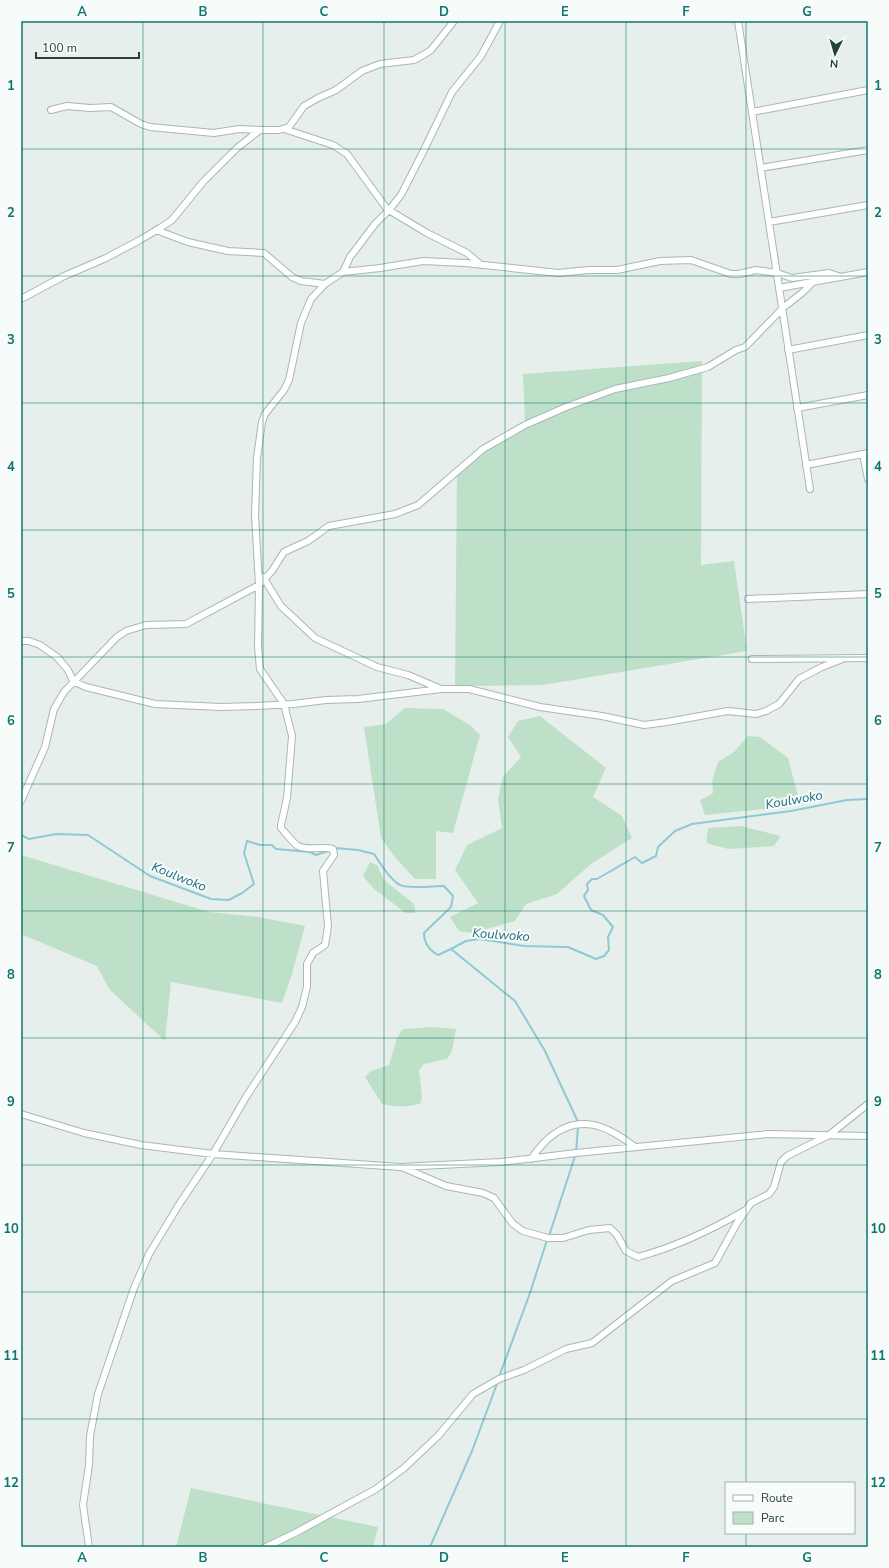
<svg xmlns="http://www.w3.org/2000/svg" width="889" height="1568" font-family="'Nunito Sans',sans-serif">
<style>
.green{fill:#bfe0c8}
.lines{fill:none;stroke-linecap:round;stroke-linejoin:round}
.stream{stroke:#8ec9d4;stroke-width:2}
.street-casing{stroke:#a8b8b2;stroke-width:8}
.street{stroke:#fff;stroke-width:6}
.grid{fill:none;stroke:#0f766e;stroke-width:1;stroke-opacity:0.55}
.labels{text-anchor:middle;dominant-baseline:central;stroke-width:4;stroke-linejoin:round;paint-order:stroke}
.water-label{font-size:13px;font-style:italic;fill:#1c6f80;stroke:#f7fbf9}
.neatline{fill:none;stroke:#0f766e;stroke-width:1.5}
.grid-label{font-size:13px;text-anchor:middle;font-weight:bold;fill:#0f766e}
</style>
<rect width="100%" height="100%" fill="#e6efeb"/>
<path class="green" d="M702,361L701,565L734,561L747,651L543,685L455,686L457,471L483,449L525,425L523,374Z
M405,708L443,709L470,725L480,735L453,833L436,831V879H415L394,856L381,838L364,727L386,724Z
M540,716L606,768L593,797L622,816L632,838L591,864L557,894L526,904L515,921L472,933L459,931L450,917L478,903L455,870L467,845L502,828L498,799L503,777L521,757L508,737L518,721Z
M748,736L760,737L788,758L798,796L785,807L705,815L700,800L713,793L712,781L718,762L734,752Z
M741,826L781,836L774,846L728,849L706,843L708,828Z
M21,855L209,912L259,917L305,926L292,974L282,1003L171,982L165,1041L109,989L97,966L21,934Z
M370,862L377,865L384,880L413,903L415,908V913H406L374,889L363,876Z
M432,1027L456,1029L452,1051L447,1059L424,1064L419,1070L422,1096L421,1103C408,1108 396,1107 382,1104L365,1077L371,1071L389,1065L397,1038L403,1029Z
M191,1488L378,1527L373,1547H176Z"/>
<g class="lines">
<path class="stream" d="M21,835L29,839L56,834L88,835L150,876L211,899L229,900L242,893L254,884L244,853L247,841L260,845H272L276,849L310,852L316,855L331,850
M335,848L358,850L374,854C380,863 390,880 400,885C407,889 434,886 444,886L453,896L451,907L424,933C424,942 429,950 438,955L451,949L466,941L479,939L524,946L568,947L596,959L604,956L609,950L608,937L613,927L603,915L591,910L584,896L588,890L587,884L592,879H597L635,857L642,863L656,856L658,847L675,831L692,824L791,811L847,800L868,799
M451,949L515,1001L545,1051L578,1122
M549,1236L576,1153L578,1127
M499,1377L530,1293L547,1240
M430,1547L472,1451L498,1381"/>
<g class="street-casing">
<path id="street" d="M738,21L810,489
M51,110L67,106L90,108L111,107L141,124L150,127L214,133L239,129L260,130
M752,112L868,90
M284,129L333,145L347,154L387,209L427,233L467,253L481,265
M761,168L868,150
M769,222L868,205
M156,230L188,242L228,251L264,253L292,277L301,281L325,284
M343,272L380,268L423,261L465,263L558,273L588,270H617L660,261L691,260L731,274H739L756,270L777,273L792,278L829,273L841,277
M779,288L868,272
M21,299L62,277L106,258L140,240L160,228L172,220L203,182L237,148L260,130H279L289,127L304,106L318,98L336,90L362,71L380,64L414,60L425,54L431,50L454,21
M788,350L868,335
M797,408L868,395
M863,454L868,479
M806,465L868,453
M263,577L281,606L315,638L377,667L408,675L441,689
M748,599L868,594
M21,641H29L40,645L57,657L68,670L73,681L86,687L155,704L221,707L256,706L293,704L326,700L358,699L441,689H469L540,707L602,716L644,725L667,722L728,711L756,714L766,711L779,704L799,679L822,667L845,658
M752,659L868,658
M21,801L45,747L54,709L64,692L117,637L126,631L146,625L186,624L259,585L272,571L284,552L308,541L329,526L395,514L418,505L483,449L525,425L566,407L615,389L669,378L708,367L736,350L745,347L784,307L802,293L813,282L829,273
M21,1114L84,1133L141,1145L213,1154L400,1167L501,1162L576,1153L768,1134L868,1136
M531,1159C536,1152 542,1144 549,1138C579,1112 608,1126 635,1147
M404,1168L446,1186L483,1193L494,1198L513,1224L523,1231L548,1238H563L589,1230L610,1228L617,1235L626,1251L638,1257C675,1247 711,1230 744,1211
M89,1547L83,1505L89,1465L90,1436L98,1394L134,1288L149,1254L180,1203L213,1154L246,1097L295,1022L302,1007L307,987V964L313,953L325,945L328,926L323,871L334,855L333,849C323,846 306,851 298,846C292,842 286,833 281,828V825L287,798L292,736L284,704L260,669L258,647L259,585L255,515L257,458L262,422L265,414L284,390L289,380L301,323L311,299L325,284L343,272L350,257L375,224L389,210L401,195L424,150L452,92L481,56L500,21
M266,1547L295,1533L376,1489L404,1468L438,1436L473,1394L499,1379L524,1370L566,1349L592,1343L672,1281L715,1263L737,1223L751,1203L769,1194L774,1187L781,1162L787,1156L829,1135L868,1104"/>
</g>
<use href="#street" class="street"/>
</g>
<path class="grid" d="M143,21V1547M263,21V1547M384,21V1547M505,21V1547M626,21V1547M746,21V1483M21,149H868M21,276H868M21,403H868M21,530H868M21,657H868M21,784H868M21,911H868M21,1038H868M21,1165H868M21,1292H868M21,1419H868M746,1533V1547"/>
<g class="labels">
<g class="water-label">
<text transform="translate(794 800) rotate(-10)">Koulwoko</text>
<text transform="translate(179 877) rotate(22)">Koulwoko</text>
<text transform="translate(501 935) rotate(4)">Koulwoko</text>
</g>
</g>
<rect width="889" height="1568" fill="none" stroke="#f7fbf9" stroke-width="44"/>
<rect x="725" y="1482" width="130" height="52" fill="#f7fbf9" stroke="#a3b1ad"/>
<rect x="733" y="1495" width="20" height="6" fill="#ffffff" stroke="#a3b1ad"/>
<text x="761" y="1502" font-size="12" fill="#24423a">Route</text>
<rect x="733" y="1512" width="20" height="12" fill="#bfe0c8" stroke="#a3b1ad"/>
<text x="761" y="1522" font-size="12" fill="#24423a">Parc</text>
<g transform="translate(835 54) rotate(185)" stroke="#f7fbf9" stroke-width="3" paint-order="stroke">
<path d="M0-3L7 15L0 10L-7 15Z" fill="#24423a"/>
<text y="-6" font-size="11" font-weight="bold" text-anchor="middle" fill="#24423a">N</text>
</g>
<path d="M36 52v6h103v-6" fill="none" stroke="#24423a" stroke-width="2"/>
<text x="42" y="52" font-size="12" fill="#24423a" stroke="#f7fbf9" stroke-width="3" paint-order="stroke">100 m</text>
<rect x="22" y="22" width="845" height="1524" class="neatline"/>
<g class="grid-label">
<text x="82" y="16">A</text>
<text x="203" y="16">B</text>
<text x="324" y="16">C</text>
<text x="444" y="16">D</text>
<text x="565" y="16">E</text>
<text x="686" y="16">F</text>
<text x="807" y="16">G</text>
<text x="11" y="90">1</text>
<text x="878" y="90">1</text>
<text x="11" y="217">2</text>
<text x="878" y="217">2</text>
<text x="11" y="344">3</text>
<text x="878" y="344">3</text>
<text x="11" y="471">4</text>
<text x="878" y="471">4</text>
<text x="11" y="598">5</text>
<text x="878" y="598">5</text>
<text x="11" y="725">6</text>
<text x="878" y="725">6</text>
<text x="11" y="852">7</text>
<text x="878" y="852">7</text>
<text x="11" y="979">8</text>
<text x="878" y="979">8</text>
<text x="11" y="1106">9</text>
<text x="878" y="1106">9</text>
<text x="11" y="1233">10</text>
<text x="878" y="1233">10</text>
<text x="11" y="1360">11</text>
<text x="878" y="1360">11</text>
<text x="11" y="1487">12</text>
<text x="878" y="1487">12</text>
<text x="82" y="1562">A</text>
<text x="203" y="1562">B</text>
<text x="324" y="1562">C</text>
<text x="444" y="1562">D</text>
<text x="565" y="1562">E</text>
<text x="686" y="1562">F</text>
<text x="807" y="1562">G</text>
</g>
</svg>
